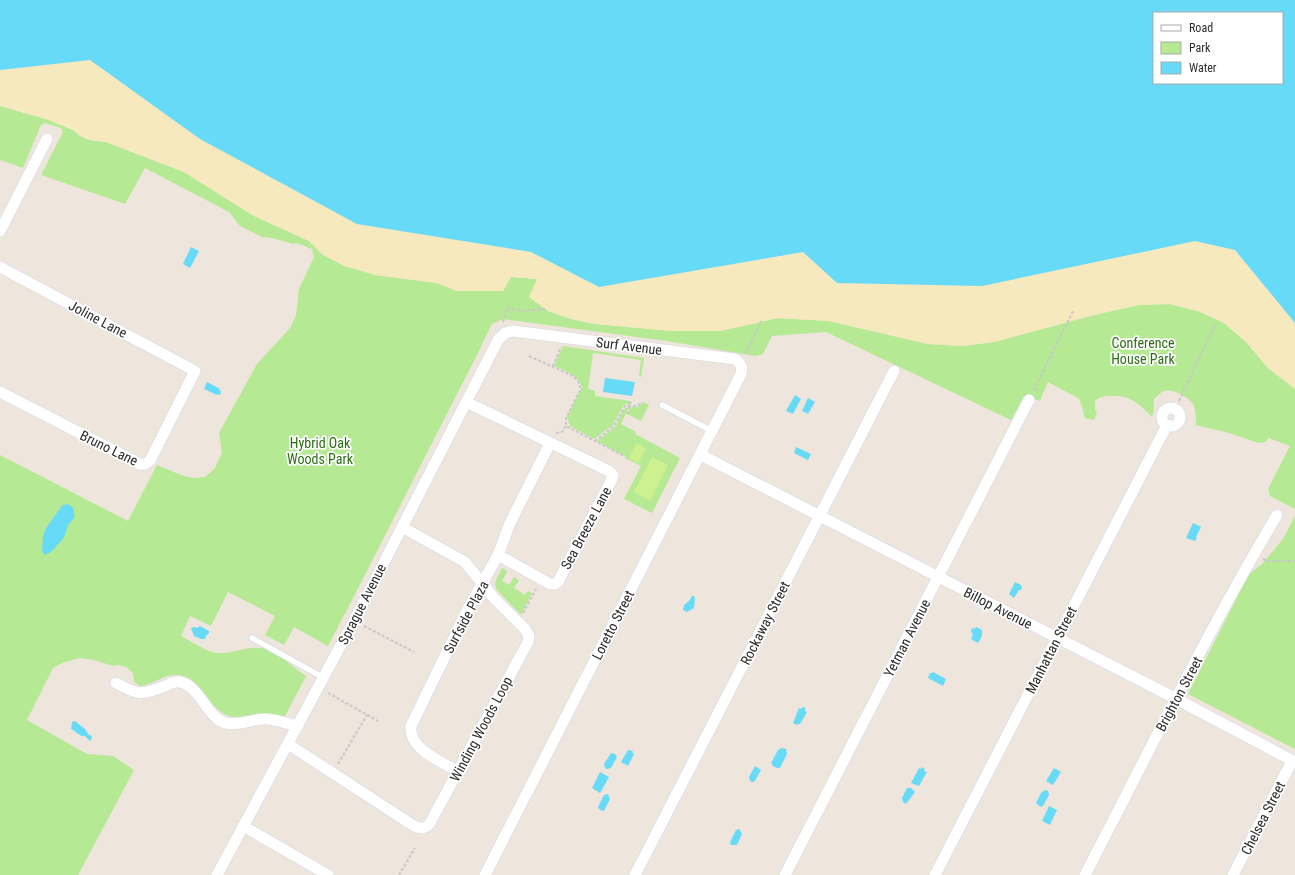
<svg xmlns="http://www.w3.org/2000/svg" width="1295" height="875" font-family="'Roboto Condensed',sans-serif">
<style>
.green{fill:#b6e994}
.sand{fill:#f5e9bd}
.pitch{fill:#cdf18f}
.water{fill:#67daf8;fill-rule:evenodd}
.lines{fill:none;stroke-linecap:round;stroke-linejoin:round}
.lane-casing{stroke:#d1d6e5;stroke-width:7}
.street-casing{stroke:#d1d6e5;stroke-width:12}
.path{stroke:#c8c8c8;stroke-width:2;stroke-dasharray:3 2;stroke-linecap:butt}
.lane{stroke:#fff;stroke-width:5.5}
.street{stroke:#fff;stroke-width:11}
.labels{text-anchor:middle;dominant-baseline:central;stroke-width:3.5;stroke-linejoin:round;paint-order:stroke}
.street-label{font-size:14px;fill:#2b2b2b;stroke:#fff}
.park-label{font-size:14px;fill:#2c6e15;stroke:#fff}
</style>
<rect width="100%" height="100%" fill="#eee5dc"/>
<path class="green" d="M0,106L46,119L73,130L80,136L93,141L106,142L184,172L254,216L309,241L323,255L375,275L437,283L457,291H503L511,277L538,279L529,297L548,311L571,319L595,324L672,331H720L778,318L829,321L928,344L962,346L994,342L1098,314L1139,305L1170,304L1198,311L1224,323L1247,343L1268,368L1295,389V509L1270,496L1268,489L1290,446L1269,438L1265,442L1258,443L1229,433L1196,425C1196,419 1196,412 1194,406C1191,398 1173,388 1164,391C1161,392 1157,396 1154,399V409L1152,417C1139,404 1132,396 1113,396C1105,396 1101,396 1095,401V409L1097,413L1094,420L1085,418C1083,412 1082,404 1079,399C1077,397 1053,385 1048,382L1040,401L1024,396L1011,420L826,332L772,336L763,354L755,356L667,341L503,319L492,324L482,344L480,349C429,448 380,547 328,646L294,627L284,645L265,635L275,616L228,592L211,626L190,616L181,636C188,640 210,653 217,653C235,654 251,643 269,650C283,656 293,668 306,676L284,718C273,714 262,714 250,715C243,716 236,718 229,716C206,708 202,674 175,675C163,675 152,685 140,686L134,682L133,673L126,667L118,665L113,666L94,660L80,658L62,663L53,668L27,720L87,754L113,756L134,770L78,875H0V455L128,521L157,465L181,475L193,478L205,477L215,468L222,453L219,433L257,364L290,328L296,315L299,289L314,257L312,249L297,243L293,244L272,238L262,237L240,226L229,212L145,168L125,204L41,175L63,132L61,128L45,123L41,125L23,168L0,160Z
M563,346L644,358L641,377L639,376L641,360L593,353L588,389L595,391V396L630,401L629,405L625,404L623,406L613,425L594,439L570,426L567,417L582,387C577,374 565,371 554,366Z
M643,402L649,405L641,421L627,414L631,407H638Z
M629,407L621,424L636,432L635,434L680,458L652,513L624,499L641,466L625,458V456L597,441L615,427L624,409Z
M1295,516V749L1188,694L1249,574L1262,564L1283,539Z
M502,568L506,570L507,572L502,581L509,585L514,577L519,580L514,588L525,595L528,591L532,593L521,615L496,589L495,582Z"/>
<path class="sand" d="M90,60L200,139L357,224L531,252L599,287L803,252L837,283L982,286L1195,241L1235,250L1295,323V389L1268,368L1247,343L1224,323L1198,311L1170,304L1139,305L1098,314L994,342L962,346L928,344L829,321L778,318L720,331H672L595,324L571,319L548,311L529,297L537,279L511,277L503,291H457L437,283L375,275L344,266L323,255L309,241L254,216L184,172L106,142L86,139L73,130L46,119L0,106V70Z"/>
<path class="pitch" d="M637,443L646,448L638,463L629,458Z
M652,457L668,465L650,501L634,492Z"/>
<path class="water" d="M0,0H1295V323L1235,250L1195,241L982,286L837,283L803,252L599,287L531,252L357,224L200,139L90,60L0,70ZM1154,13H1282V83H1154Z
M191,247L199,251L190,268L183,264Z
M605,378L635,382L632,396L603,392Z
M207,382L220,389L219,390L221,391L220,395L217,394V395L204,389Z
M795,395L801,399L793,414L786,411Z
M808,398L815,402L808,414L802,411Z
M796,447L811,454L808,460L794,453Z
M67,504C74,506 75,511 74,518L68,525L65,535L62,540L51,552L45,555L42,551L43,537L46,528L59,510L63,505Z
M1193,523L1201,527L1196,537L1197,538L1195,541L1186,538Z
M1015,582L1021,585L1022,588L1021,590H1019L1014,598L1009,594Z
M692,596H694L695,599L694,608L687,612L683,610L684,605L689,601Z
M200,626L209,631V633L206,636L205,639H201L194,636L191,628L194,627L197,628Z
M976,627L981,629C984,634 981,638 978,643L971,639L973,634L971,632L972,628L974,629Z
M933,672L946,679L943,686L928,678L930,673H932Z
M803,707L805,708V711L807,712L800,724H798L797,725L793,723L799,708L801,709Z
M75,721L85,729L89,735L92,736L91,740L90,741L85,736C79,737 76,731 71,729L72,722Z
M782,748L786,749L787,754L780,768H777L773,766L771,763L778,750Z
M628,750L633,751L632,752L634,754L628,766L621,762Z
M611,753L615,754L617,757L611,768L607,769L605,768L604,764Z
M755,766L761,770L755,781L753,782L750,781L749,777Z
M922,767L925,769L924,771L927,772L919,786L911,783L919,768L921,769Z
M1054,768L1061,772L1053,785L1046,781Z
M600,772L609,777L600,793L592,788Z
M907,788H911L915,792L906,804L903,802L902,798Z
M1045,790L1048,791L1049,795L1043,806L1041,807L1036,803L1041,793Z
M608,794L610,799L604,811L600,810L598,807L604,795Z
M1049,806L1057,810L1050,825L1042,821Z
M739,829L742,834L737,845H731L730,842L736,830Z"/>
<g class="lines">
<g class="lane-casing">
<path id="lane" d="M662,405L712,431
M252,638L324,678"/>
</g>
<g class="street-casing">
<path id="street" d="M0,231L47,139
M0,267L195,371L151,459C147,464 145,465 140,464L0,392
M466,402L609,471L613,475L612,479L558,582L555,584H550L498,555
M1162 417a9 9 0 1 1 18 0a9 9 0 1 1-18 0Z
M701,455L1165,693L1295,762
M116,683C139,696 141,695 165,686C170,684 175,681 180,682C198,686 205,711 219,720C233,729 250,719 265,719C276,719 287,724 298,726
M288,744L414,826C421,829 425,829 430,823L528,642L529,636L525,629L494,598L465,562L402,527
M459,772C442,762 408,749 411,726L469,607L498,555L510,523L550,443
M243,826L328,875
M217,875L356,617L498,340L505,333L513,331L735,359C741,364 743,367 741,374L485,875
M635,875L894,371
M785,875L1029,400
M935,875L1167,425
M1085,875C1148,754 1207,632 1277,515
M1233,875L1292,761"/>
</g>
<path class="path" d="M503,322L507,308L523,311L545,309
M746,354L761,321
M529,356L571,375C576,378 581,383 580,390L566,418V426L624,456
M553,366L561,347
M1034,390L1073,311
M1179,401L1215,325
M627,414L631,401
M556,433L562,432L566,426
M595,441L614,426L625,406H637L642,402
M1263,559L1268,561H1295
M523,613L536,589
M364,626L414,652
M328,693L378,721
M338,764L367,715
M399,875L415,848"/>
<use href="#lane" class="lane"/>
<use href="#street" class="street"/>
</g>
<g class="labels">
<g class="street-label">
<text transform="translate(98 319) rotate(28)">Joline Lane</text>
<text transform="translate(629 346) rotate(7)">Surf Avenue</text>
<text transform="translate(109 448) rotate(26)">Bruno Lane</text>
<text transform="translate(586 528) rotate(-62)">Sea Breeze Lane</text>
<text transform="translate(362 604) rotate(-63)">Sprague Avenue</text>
<text transform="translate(998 608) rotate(27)">Billop Avenue</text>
<text transform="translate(466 617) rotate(-62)">Surfside Plaza</text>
<text transform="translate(765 623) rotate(-63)">Rockaway Street</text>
<text transform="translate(613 625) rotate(-63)">Loretto Street</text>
<text transform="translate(907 638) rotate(-63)">Yetman Avenue</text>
<text transform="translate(1051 650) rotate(-63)">Manhattan Street</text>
<text transform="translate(1179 694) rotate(-62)">Brighton Street</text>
<text transform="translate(481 729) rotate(-62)">Winding Woods Loop</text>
<text transform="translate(1263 818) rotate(-63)">Chelsea Street</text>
</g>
<g class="park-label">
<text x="1143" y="343">Conference<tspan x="1143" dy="16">House Park</tspan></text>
<text x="320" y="443">Hybrid Oak<tspan x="320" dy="16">Woods Park</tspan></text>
</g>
</g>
<rect x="1153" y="12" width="130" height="72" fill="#ffffff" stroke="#aaaaaa"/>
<rect x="1161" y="25" width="20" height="6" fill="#ffffff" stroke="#aaaaaa"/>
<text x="1189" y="32" font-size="12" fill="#2b2b2b">Road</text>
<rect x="1161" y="42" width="20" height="12" fill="#b6e994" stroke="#aaaaaa"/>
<text x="1189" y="52" font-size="12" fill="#2b2b2b">Park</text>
<rect x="1161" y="62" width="20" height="12" fill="#67daf8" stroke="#aaaaaa"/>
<text x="1189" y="72" font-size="12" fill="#2b2b2b">Water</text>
</svg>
